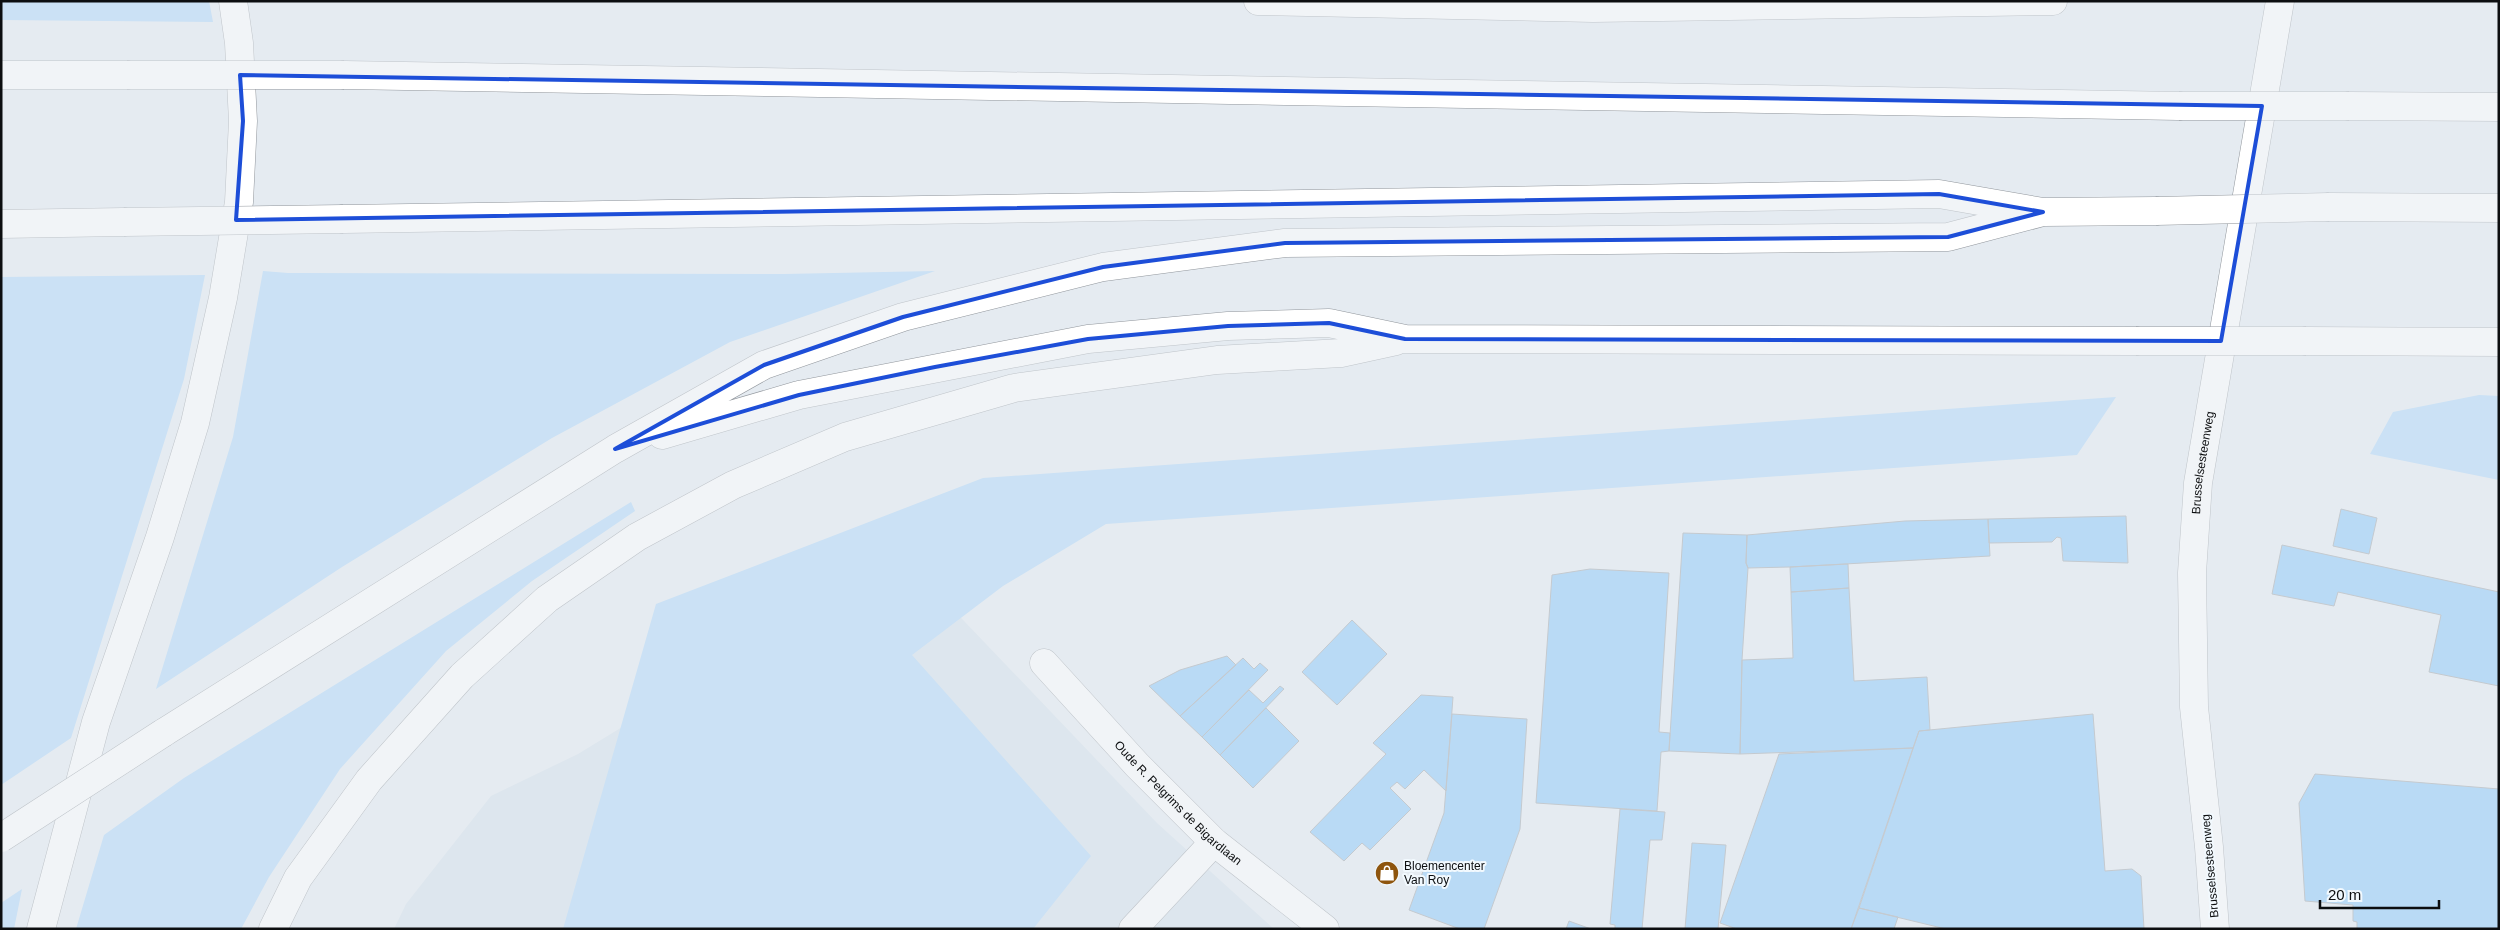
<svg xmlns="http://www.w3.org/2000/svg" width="2500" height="930" font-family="Arial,sans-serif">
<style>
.built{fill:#d3e0eb}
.green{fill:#aad5fa}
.building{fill:#84c5fa;stroke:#9ca2a7}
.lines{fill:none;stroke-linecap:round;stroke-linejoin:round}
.minor-casing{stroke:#91969c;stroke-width:29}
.highway-casing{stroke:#91969c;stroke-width:29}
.minor{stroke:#fff;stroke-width:28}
.highway{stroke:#fff;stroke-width:28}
.highway-bridge-casing{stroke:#91969c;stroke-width:29;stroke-linecap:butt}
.highway-bridge{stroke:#fff;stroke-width:28}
.marked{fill:none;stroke:#1d4ed8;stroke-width:4;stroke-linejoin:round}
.labels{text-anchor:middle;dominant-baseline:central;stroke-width:4;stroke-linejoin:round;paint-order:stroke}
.street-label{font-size:12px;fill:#0c0e10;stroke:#f2f9fe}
.poi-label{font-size:12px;fill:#0c0e10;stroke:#f2f9fe;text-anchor:start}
</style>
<rect width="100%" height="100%" fill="#e5ebf1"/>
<path class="built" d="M923,578L1157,823L1274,929H394L406,904L491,796L578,754L735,658Z"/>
<path class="green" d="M1,1H209L213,22L1,20Z
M263,271L288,273L784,274L935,271L730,342L552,438L342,567L156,689L233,437Z
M205,275L184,379L71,738L1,785V277Z
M2479,395L2499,396V480L2370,454L2393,412Z
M2116,397L2077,455L1106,524L1003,586L912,655L1091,856L1033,929H563L656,604L983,478Z
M631,502L635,511L532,581L446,651L340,769L269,877L241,929H76L104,835L184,778Z
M22,889L14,929H1V903Z"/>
<path class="building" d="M2341,509L2377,518L2369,554L2333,546Z
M2126,516L2128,563L2063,561L2061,538L2057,537L2052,542L1989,543L1988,519Z
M1988,519L1990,556L1790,567L1748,568L1746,563L1747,535L1905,521Z
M1683,533L1747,535L1746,563L1748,568L1742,660L1740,754L1669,751Z
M2282,545L2499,592V686L2429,672L2441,615L2338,592L2334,606L2272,594Z
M1848,564L1849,588L1791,592L1790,567Z
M1590,569L1669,573L1659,732L1670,733L1669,751L1661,752L1657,811L1536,803L1552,575Z
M1849,588L1854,681L1927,677L1930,730L1919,731L1913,748L1740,754L1742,660L1793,658L1791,592Z
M1352,620L1387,654L1337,705L1302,672Z
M1227,656L1236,665L1180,716L1149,686L1180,670Z
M1243,658L1254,669L1260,663L1268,670L1202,737L1180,716Z
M1280,686L1284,689L1220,755L1202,737L1249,690L1263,703Z
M1421,695L1453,697L1446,791L1424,770L1405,789L1397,782L1390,788L1411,809L1370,850L1362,843L1344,861L1310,832L1386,754L1373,743Z
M1266,708L1299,741L1253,788L1220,755Z
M1452,714L1527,719L1520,829L1484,929H1460L1409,910L1444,813Z
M2093,714L2105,871L2132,869L2141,876L2144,929H1946L1859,908L1919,731Z
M1913,748L1851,929H1737L1720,923L1779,754Z
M2315,774L2499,789V929H2357V922L2353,921V905L2305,901L2299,803Z
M1620,809L1665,812L1662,840H1650L1642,929H1615V925L1610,924Z
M1692,843L1726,845L1718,929H1685Z
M1859,908L1898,917L1894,929H1851Z
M1569,921L1591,929H1566Z"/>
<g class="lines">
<g class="minor-casing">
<g id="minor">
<path id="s1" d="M1044,663L1137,765L1214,842L1325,929"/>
<path d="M1133,929L1214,842"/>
<path id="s2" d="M2215,929L2209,847L2194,707L2192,573L2198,483L2280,1"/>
</g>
</g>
<g class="highway-casing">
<path id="highway" d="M1258,1L1593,8L2053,1
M1,75H127
M344,75L2179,106
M2349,106L2499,107
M2329,207L2499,208
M343,219L1939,194L2043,212L2156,211
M1,224L124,222
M2306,341L2499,342
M662,435L799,395L1088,339L1228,326L1329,323L1405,339L2136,341
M163,733L615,449L764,365L903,317L1103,267L1285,243L1948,237L2043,212
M41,929L96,722L160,537L195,423L223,298L239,202L243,121L239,43L233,1
M273,929L298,878L369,780L462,676L547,599L637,537L733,485L845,437L1014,388L1217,360L1341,353L1396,341"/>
</g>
<use href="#minor" class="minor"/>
<use href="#highway" class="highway"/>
<g class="highway-bridge-casing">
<path id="highway-bridge" d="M127,75H344
M2179,106H2349
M2156,211L2329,207
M124,222L343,219
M2136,341H2306
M1,838L163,733"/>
</g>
<use href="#highway-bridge" class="highway-bridge"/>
</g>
<path d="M0 0H2500V930H0ZM240,75L2262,106L2221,341L1405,339L1329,323L1228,326L1088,339L935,367L799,395L615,449L764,365L903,317L1103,267L1285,243L1948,237L2043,212L1939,194L236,220L243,121Z" fill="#e5ebf1" fill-opacity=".55" fill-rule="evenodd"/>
<path class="marked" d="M240,75L2262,106L2221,341L1405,339L1329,323L1228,326L1088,339L935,367L799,395L615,449L764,365L903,317L1103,267L1285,243L1948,237L2043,212L1939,194L236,220L243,121Z"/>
<defs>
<g id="shop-disc" transform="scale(1.25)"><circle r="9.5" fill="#8e550e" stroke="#f2f9fe"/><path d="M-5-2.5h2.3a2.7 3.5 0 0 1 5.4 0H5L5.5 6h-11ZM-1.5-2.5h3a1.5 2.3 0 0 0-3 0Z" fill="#fff"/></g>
</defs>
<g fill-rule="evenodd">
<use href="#shop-disc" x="1387" y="873"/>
</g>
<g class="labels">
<g class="street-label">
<text stroke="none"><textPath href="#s2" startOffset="468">Brusselsesteenweg</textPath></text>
<text stroke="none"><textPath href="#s1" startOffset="194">Oude R. Pelgrims de Bigardlaan</textPath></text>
<text transform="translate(2210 866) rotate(-95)">Brusselsesteenweg</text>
</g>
<g class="poi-label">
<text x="1404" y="866">Bloemencenter<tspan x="1404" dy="14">Van Roy</tspan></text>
</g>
</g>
<rect width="2500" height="930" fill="none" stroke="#0c0e10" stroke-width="5"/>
<path d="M2320 900v8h119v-8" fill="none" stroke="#0c0e10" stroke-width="2.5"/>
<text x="2328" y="900" font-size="15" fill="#0c0e10" stroke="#f2f9fe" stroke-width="4" paint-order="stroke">20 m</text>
</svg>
